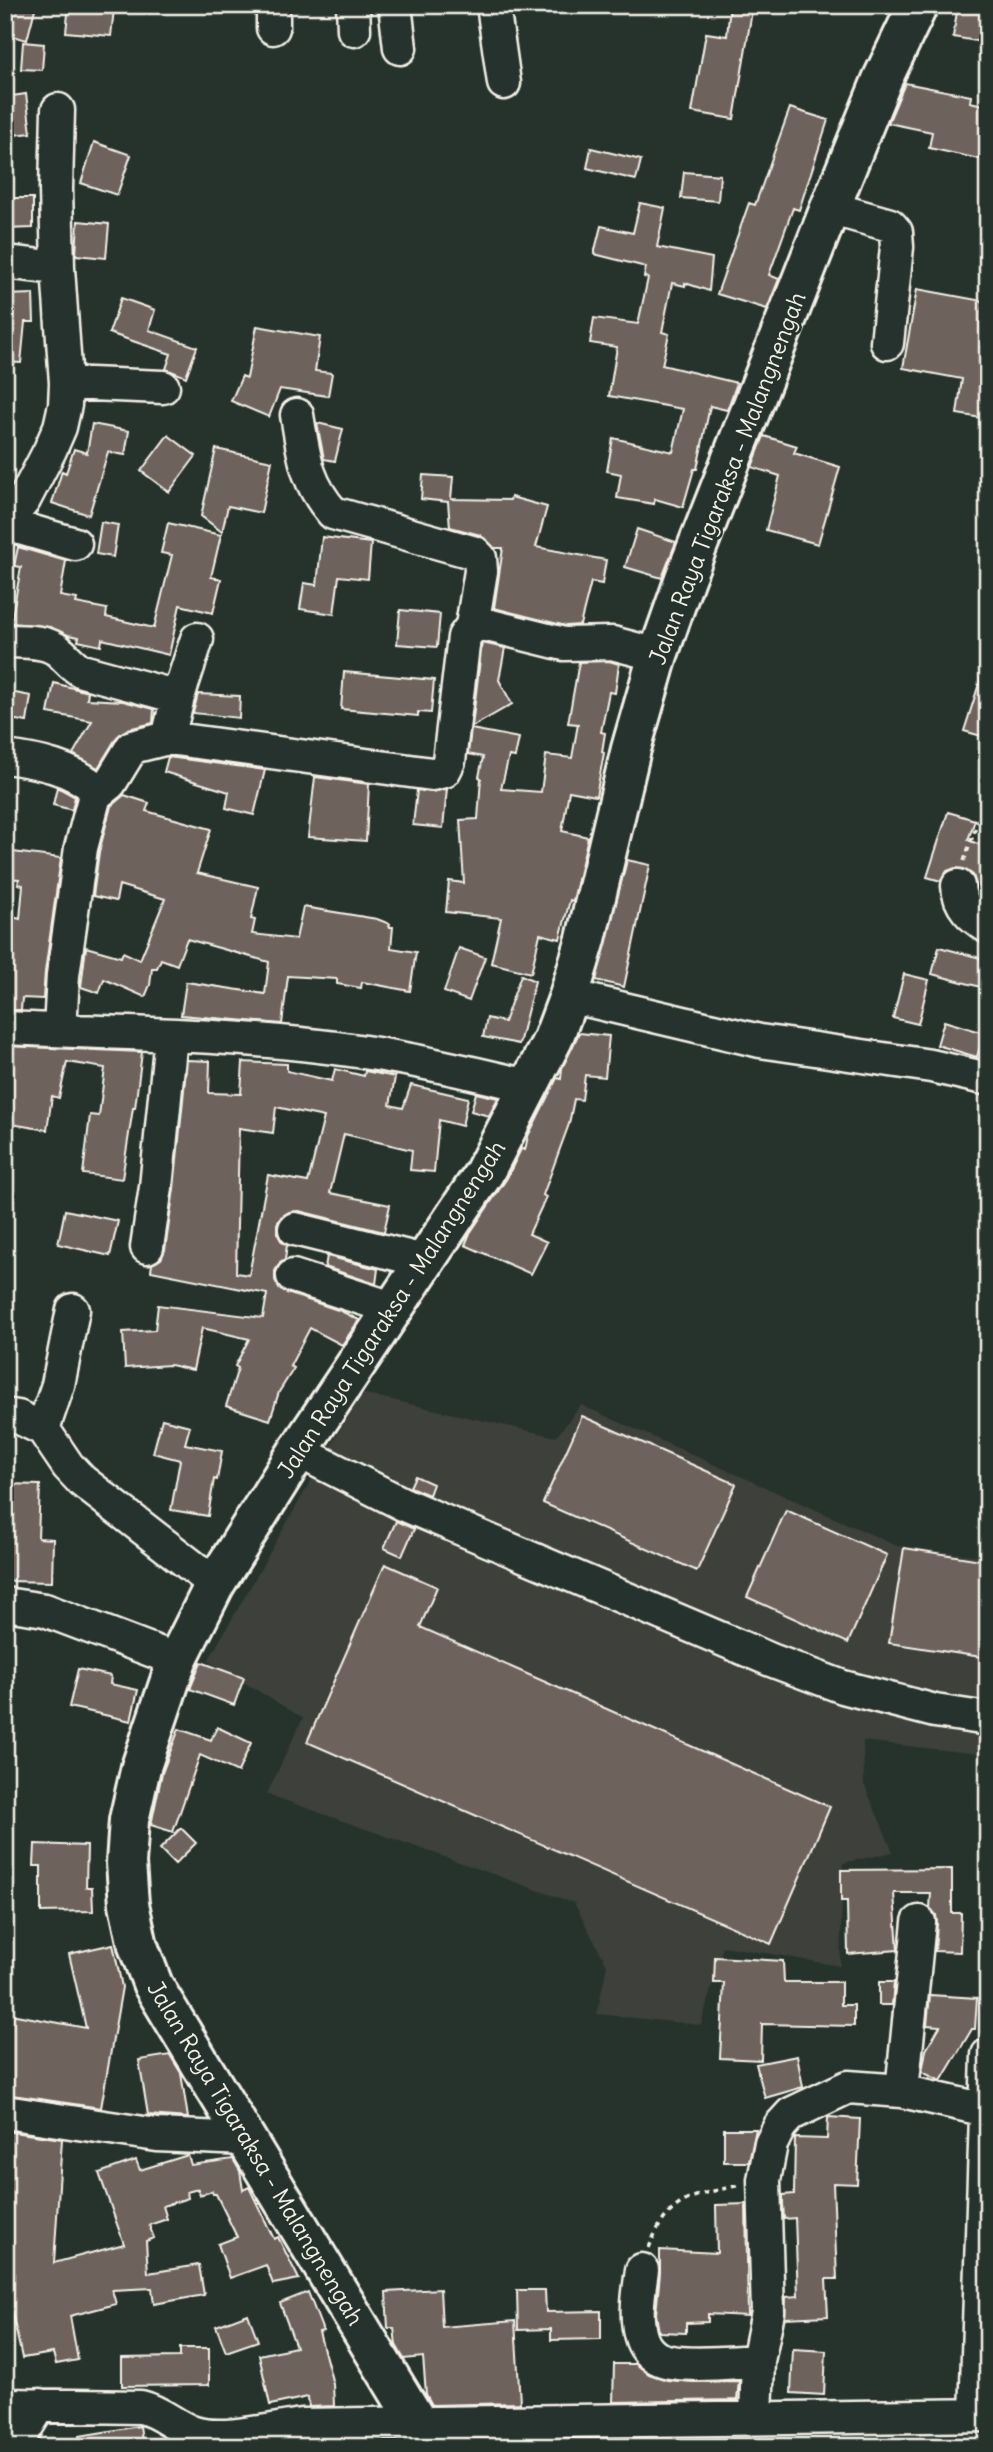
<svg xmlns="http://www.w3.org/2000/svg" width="993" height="2452" font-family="Delius,sans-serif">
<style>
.built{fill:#3c413b}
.building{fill:#6e625c;stroke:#f4f1e8;stroke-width:2;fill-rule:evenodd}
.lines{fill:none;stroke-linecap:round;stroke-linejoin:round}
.minor-casing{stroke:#f4f1e8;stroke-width:37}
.major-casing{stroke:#f4f1e8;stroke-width:44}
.path{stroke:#f4f1e8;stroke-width:3.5;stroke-dasharray:5 5;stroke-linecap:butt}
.minor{stroke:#26332d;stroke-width:32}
.major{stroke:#26332d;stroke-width:38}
.labels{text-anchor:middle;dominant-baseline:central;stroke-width:5;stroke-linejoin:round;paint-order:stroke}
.street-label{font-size:23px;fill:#f4f1e8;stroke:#26332d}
</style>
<rect width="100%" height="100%" fill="#26332d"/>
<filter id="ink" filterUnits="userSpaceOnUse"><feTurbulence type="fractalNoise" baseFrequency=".0143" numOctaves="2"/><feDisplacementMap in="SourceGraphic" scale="14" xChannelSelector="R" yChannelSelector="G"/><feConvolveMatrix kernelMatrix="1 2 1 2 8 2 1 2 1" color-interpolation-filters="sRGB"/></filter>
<g filter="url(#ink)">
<path class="built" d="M361,1393L556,1437L581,1405L897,1546L988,1557V1755L863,1741L864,1784L893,1852L843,1863L840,1966L723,1946L701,2025L597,2014L607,1965L574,1903L267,1794L303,1718L208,1661Z"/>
<path class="building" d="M5,5H36L27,40L5,34Z
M69,5L114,9L111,36L66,32Z
M730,5H753L734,119L692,112L706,33L727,36Z
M958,5L988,8V43L953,37Z
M23,42L44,44L42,70L21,69Z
M905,83L971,96L970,102L988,106V161L929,148L932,132L888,123Z
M26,94L31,133L5,136V97Z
M790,108L828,120L799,210L793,208L769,275L779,279L767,309L717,294L749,203L755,205Z
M94,142L131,155L117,195L81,183Z
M591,148L641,160L636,180L587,168Z
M684,172L720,175L718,201L681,198Z
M5,198H33V228L5,229Z
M640,203L665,208L657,247L712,258L709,291L685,283V286L672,283L662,332L669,334L662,365L737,383L727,410L710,406L697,469H694L683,507L655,499L654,504L617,498L621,474L607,471L613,438L673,452L683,409L609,396L617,347L590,343L594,318L638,324L648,278L644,277L646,267L594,254L601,226L633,233Z
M78,221L109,224L106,258L76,255Z
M917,289L988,302V419L957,414L962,379L903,368Z
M33,294L34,322H25L21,363L5,362V295Z
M121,298L155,310L149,330L197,347L186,377L166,369L171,354L109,333Z
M257,326L320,337L315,371L332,373L328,396L280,389L269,417L231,401L242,376L247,378Z
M317,423L343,429L335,461L324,459Z
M92,424L129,431L125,455L108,452L89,515L52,503L62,471L66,473L74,449L87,453Z
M168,435L196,456L169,492L141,471Z
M764,436L797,446L794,453L840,467L818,544L766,530L780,476L752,467Z
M216,449L272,461L261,513L228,506L222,532L201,516Z
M423,475L453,477L451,499L510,500L511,497L547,507L536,547L606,560L602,584L591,582L580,625L566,626L494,608L503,548H494L480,535L450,527L448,502L421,499Z
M101,522L118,525L113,557L96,554Z
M168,523L221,535L211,577L221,579L213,613L180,605L169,655L102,639L101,646L78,641L79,637L68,635L50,627L11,623L21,567L14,566L18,547L66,561L60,596L77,599L76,603L107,609L106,617L154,628L172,555L161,553Z
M637,529L676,542L662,578L625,567Z
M322,537L371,543L368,579L339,576L334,614L300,609L304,583L317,585Z
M400,610L440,614L437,647L397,644Z
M482,643L505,648L499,680L512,704L472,727Z
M609,661L619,664L615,693L609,692L601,732L605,733L602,752L604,753L596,796L569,791L562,831L588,837L573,901L570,900L560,939L540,934L531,973L491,963L501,918L446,912L449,881L464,883L460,820L478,819L481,778L479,777L483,757L468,754L471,729L519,738L515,757L509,756L501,789L541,792L546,755L572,758L578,724L568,723L579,662Z
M984,668L988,669V738L964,731Z
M344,672L434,680L431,713L418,712V716L341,709Z
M54,683L88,692L87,699L123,701L154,709L153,723L128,729L117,737L98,768L73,754L92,721L48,713Z
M5,691L31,696L27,722L5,718Z
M198,694L240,696L239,718L193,713Z
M168,757L265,770L254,815L226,808L229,792L164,772Z
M315,777L369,784L366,841L308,837Z
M57,787L75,797L72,810L53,805Z
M447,789L443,828L413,825L417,790L430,792Z
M124,795L149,803L146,811L211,829L197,873L258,887L251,919L255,920L252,934L296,939L303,907L377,919L390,924L389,927H393L391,948L416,952L410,991L362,982L361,988L337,984V979L288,976L282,1024L181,1015L186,982L265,994L269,962L187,939L177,965L161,959L157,968H152L150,985L145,997L104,979L99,993L81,987L86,947L121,957L123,952L140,960L165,899L119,885L116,901L93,896L99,852L111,806Z
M948,812L975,820L968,840L988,848V899L979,895L973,875L964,869L955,868L947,871L941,881L927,877Z
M5,851L61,858L45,972L43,999L22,998L21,1010H5V915L20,919L23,885L18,884L19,879L5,878Z
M627,860L650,865L624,987L596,980Z
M939,947L988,960V989L932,974Z
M459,948L485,957L469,1001L444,992Z
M904,974L929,980L918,1024L893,1018Z
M521,975L535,981L519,1044L483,1037L487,1018L504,1022Z
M944,1021L984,1033L977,1057L937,1045Z
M579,1033L609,1036L605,1077L585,1075L582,1100L574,1099L569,1124L543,1195L546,1197L529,1234L547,1242L531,1274L465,1245L470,1233L507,1178L521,1149L525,1150L528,1136L557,1078L561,1079L562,1068Z
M5,1046L142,1052L135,1108H133L122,1179L83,1174L90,1115L99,1116L105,1068L67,1062L59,1098L52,1096L47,1130L5,1123Z
M187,1060L210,1061L209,1093L241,1094L243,1062L287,1064V1071L332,1081L335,1069L364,1076L365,1071L395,1077L390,1105L403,1108L411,1085L468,1098L462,1126L439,1120L434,1172L410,1170L412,1150L344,1134L330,1193L390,1205L384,1232L299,1211L289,1212L281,1217L277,1224V1233L282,1242L287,1245L285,1260L280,1263L275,1271V1280L279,1288L287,1293L341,1311L359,1320L342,1345L310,1328L290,1366L294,1368L279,1392L270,1420L226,1406L238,1368L235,1366L249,1339L202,1328L193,1370L170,1365L125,1368L123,1332L155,1330L158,1305L263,1318L267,1294L151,1271L152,1264L161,1259L165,1250L174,1189ZM276,1107L324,1117L308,1182L268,1175L249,1275L236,1273L239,1128L273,1133Z
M476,1093L498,1098L489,1116L471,1111Z
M65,1210L118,1221L110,1256L58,1244Z
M327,1256L378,1269L376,1284L325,1267Z
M582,1416L736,1484L697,1571L543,1503Z
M162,1419L190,1426L185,1444L222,1451L217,1480L214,1479L208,1516L171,1510L180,1460L153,1453Z
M415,1476L433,1484L429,1495L410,1487Z
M5,1484L40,1485L38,1538L53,1539L52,1582L7,1581L9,1514H5Z
M786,1510L887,1555L848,1643L747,1597Z
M396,1521L414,1529L402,1556L384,1548Z
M904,1548L988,1561V1658L889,1643Z
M385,1564L437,1587L420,1627L830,1807L771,1944L307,1742Z
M201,1662L244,1678L234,1705L190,1689Z
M78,1669L111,1676L110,1684L138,1690L131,1721L69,1707Z
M217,1727L251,1743L238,1772L200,1755L173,1832L151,1825L162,1773L179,1729L211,1740Z
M181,1828L196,1843L175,1864L160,1849Z
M35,1844L87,1846L86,1887H92L93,1911L41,1912V1866H34Z
M952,1869V1913H961L960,1952L935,1951L937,1923L936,1915L930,1908L931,1893H894L898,1950L848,1954L847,1901H841V1870Z
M113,1944L122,1987L101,2108L5,2094V2013L86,2028L69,1954Z
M715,1957L783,1961L784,1982H841V2005H854V2026L762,2024L761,2060L720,2058L724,1983H714Z
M879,1982H894L892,2005H879Z
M930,1995L977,1998L975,2029H972L941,2081L922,2072L926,2050L940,2026L927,2025Z
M170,2055L181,2073L188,2118L148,2115L139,2060Z
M797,2056L803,2087L765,2098L756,2064Z
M828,2117L860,2119L857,2184L833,2183L837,2279H826L828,2316L785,2318L786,2297L798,2296L795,2218L784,2219L783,2203V2195L794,2194L795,2138L827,2139Z
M724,2129H756L749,2162H724Z
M5,2131L62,2139L54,2263L124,2244L99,2173L136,2160L140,2170L188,2155L191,2165L233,2159L240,2171L243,2190L249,2187L274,2239L278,2237L299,2279L273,2284L266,2265L230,2278L218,2244L237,2237L216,2194H213L212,2191L200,2195L198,2189L187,2192L188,2198L163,2206L167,2219L149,2225L154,2238L146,2241L148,2273L199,2265L204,2295L154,2304L152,2288L112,2290L116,2304L70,2316L78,2360L56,2364L53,2353L22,2358L12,2312L10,2241H5Z
M746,2204L748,2316L708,2314V2322L686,2323V2333L659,2332L656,2314L660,2273V2250L717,2253L716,2205Z
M440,2289L442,2327L515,2321L520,2403L432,2405L426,2394L423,2357L404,2359L396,2345L394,2328H388L386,2292Z
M517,2290H545L546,2312L601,2311V2339L551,2340V2329L518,2330Z
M308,2292L323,2331L319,2332L333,2384L334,2406L309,2407L308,2397L270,2405L259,2355L296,2347L280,2303Z
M248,2314L258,2341L226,2352L216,2326Z
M180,2348H209V2385L122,2386V2358L180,2357Z
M793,2349L826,2351L824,2395L791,2393Z
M614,2364H636L649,2374L667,2380L694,2382L739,2381L737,2400L613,2402Z
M140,2426L143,2447H79V2436Z"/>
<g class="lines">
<g class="minor-casing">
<path id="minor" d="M353,5L354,30
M395,5L400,48
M493,5L504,83
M273,28V5
M830,208L890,225L896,232L897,247L887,343
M5,262L58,268L66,383L65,405L60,427L50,450L24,500L5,523
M58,268L56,189L58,110
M66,383L163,387
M5,526L6,524L75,544
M472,626L483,624L564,644L612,643L658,655
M5,641C21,642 42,640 56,649C66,656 71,665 82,671L178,697
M168,738L432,774L444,771L449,761L464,637L472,626L481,571L480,558L475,553L333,513C305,481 304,455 297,415
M5,757C38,761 73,768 98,791
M958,886C959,906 972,917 988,927
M569,996L760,1041L931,1066L988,1079
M5,1028C130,1034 259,1034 383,1055C432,1063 480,1075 529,1086
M60,1030L63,975L81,848L95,795L110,783L132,747L168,738L178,697L197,639
M295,1229L424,1261
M147,1247L156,1187L171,1036
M293,1276L392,1308
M5,1415L18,1417L43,1429L68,1466L82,1481L215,1584
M43,1429L58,1385L73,1310
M298,1451L403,1504L771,1660L843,1687L935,1711L988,1719
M5,1604L45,1610L177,1660
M902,2091L986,2110
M5,2112L157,2135L245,2139
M642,2270C639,2292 634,2318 642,2340C645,2348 652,2356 660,2359C681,2368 734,2362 758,2361
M5,2405L141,2407C162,2412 175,2427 194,2433C223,2442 272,2429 302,2425L988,2415
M976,2415L988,2055
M756,2417L758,2361L768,2312L764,2180L771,2144L780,2126L791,2114L848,2087L902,2091L919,1922
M14,2447L40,2405"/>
</g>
<g class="major-casing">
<path id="major" d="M432,2447L153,1985L138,1946L129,1904L126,1863L129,1820L141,1767L177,1660L215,1584L298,1451L484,1173L553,1039L569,996L586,939L631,749L658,655L685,578L830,208L882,80L918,5"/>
</g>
<path class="path" d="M964,861L988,793
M649,2248C668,2197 693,2196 740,2185"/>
<use href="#minor" class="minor"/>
<use href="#major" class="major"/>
</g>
</g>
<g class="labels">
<g class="street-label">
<text transform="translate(727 478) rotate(-69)">Jalan Raya Tigaraksa - Malangnengah</text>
<text transform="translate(391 1309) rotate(-57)">Jalan Raya Tigaraksa - Malangnengah</text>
<text transform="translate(256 2153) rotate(59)">Jalan Raya Tigaraksa - Malangnengah</text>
</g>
</g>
<rect width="993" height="2452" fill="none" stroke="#26332d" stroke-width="28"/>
<rect x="14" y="14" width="965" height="2424" fill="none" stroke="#f4f1e8" stroke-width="2.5" filter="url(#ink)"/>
</svg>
